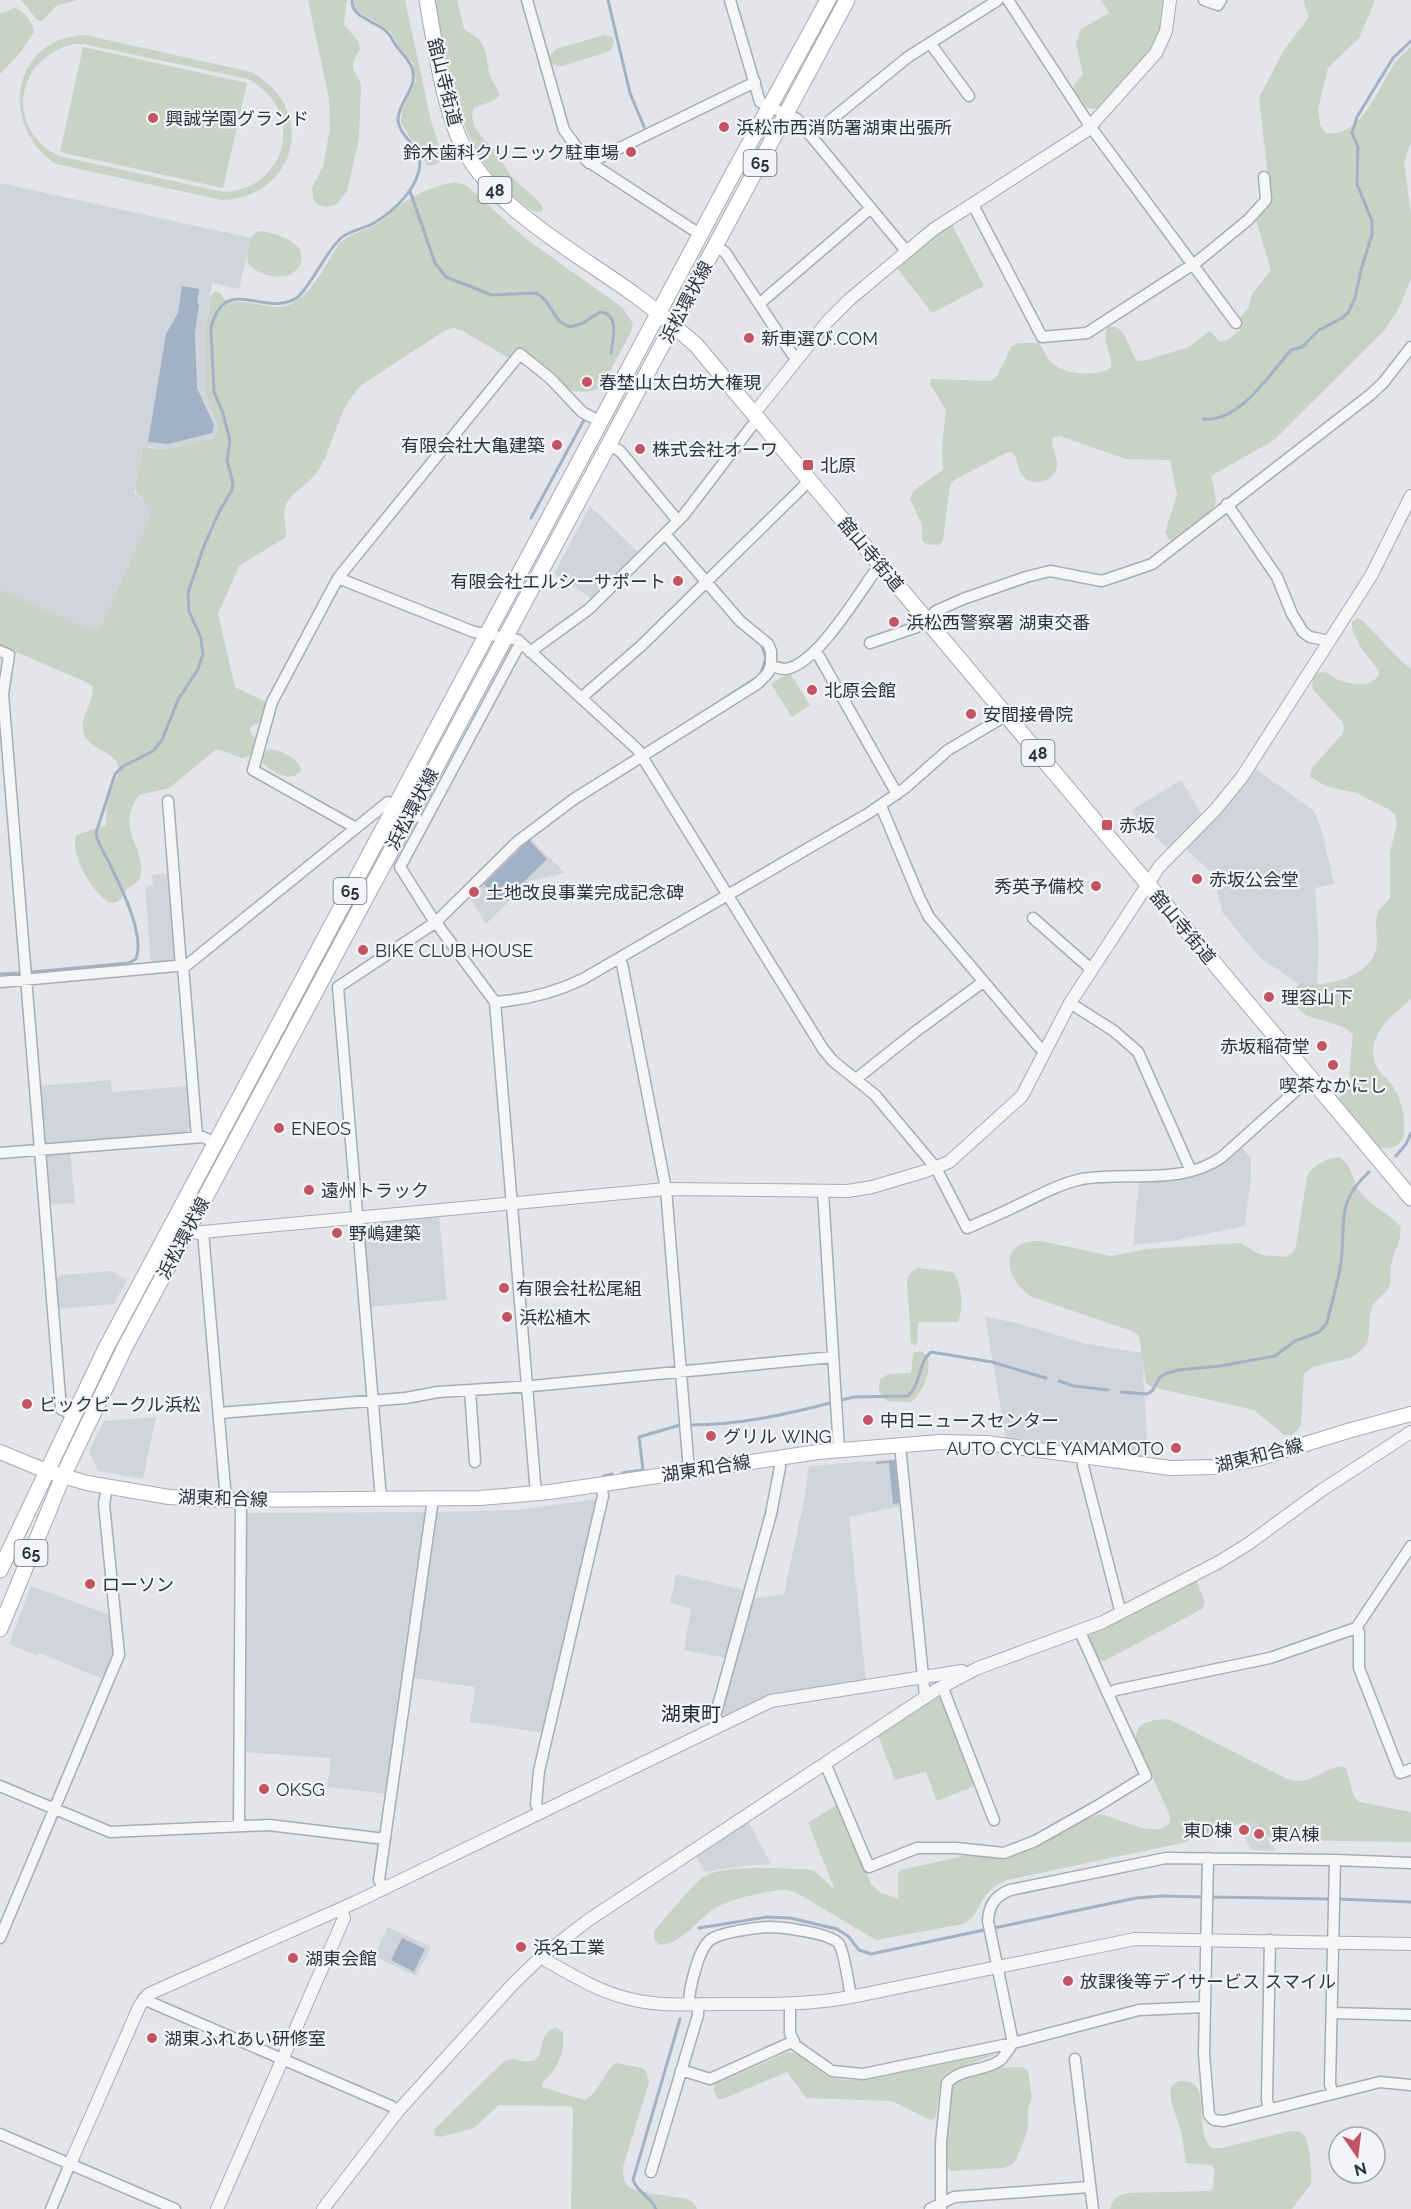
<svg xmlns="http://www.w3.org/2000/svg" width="1411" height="2209" font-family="Raleway,'Noto Sans JP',sans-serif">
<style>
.built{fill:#d1d4db}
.green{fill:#c8d3c5;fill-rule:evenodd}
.water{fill:#a1b2c6}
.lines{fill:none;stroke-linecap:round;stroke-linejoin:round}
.stream{stroke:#a1b2c6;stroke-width:3}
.minor-casing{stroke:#a8acb4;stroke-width:13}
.tertiary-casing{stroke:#a8acb4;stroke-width:14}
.secondary-casing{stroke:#a8acb4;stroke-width:16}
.primary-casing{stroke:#a3aab4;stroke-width:17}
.minor{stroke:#f5f6f8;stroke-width:10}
.tertiary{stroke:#f5f6f8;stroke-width:12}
.secondary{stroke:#fff;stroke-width:14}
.primary{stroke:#fff;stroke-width:15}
.poi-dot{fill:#c35461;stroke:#f2f4f7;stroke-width:2}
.labels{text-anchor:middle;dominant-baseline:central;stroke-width:4.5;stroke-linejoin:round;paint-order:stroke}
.shield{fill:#f2f4f7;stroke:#676d77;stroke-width:1.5}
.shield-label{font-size:16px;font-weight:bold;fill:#2c3340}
.street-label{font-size:18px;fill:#2c3340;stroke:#f2f4f7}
.poi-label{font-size:18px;fill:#2c3340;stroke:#f2f4f7;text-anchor:start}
.neighbourhood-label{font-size:20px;fill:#1e2431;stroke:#f2f4f7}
</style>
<rect width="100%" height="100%" fill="#e3e5ea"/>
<path class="built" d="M0,183L251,238L239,289L212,283L205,334L218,424L216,437L169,449L149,447L141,453L134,493L148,503L151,508V515L101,626L96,629H89L0,589Z
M590,506L639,553L593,599L554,574Z
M1255,768L1314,811L1322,831L1334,884L1315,888L1319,948L1317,986L1299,984L1260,958L1222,912L1213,874L1185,848L1230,803Z
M1181,780L1202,815L1168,849L1142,825L1132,810Z
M529,837L565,873L530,881L486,924L468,895Z
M171,873L178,962L151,964L145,889L153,884L152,875Z
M111,1080L112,1092L188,1086L192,1125L184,1134L46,1145L44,1142L39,1086Z
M1240,1146L1251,1158V1176L1245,1226L1171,1241L1133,1245L1139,1181L1183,1176Z
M70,1151L75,1203L49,1205L45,1156L47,1153Z
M439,1216L447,1300L369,1307L362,1226L365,1223Z
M111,1271L127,1280L114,1304L57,1309L55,1281L60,1275Z
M985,1317L1013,1322L1087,1344L1142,1353L1148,1459L1006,1438Z
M156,1417L143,1479L98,1471L89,1451L104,1421Z
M896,1459L901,1506L849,1517L866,1680L769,1695L725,1716L721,1713L752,1599L784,1594L805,1495L809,1466Z
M597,1499L543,1733L470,1722L475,1687L413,1678L437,1512L516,1510Z
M429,1512L388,1794L327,1787L331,1758L244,1752L246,1513Z
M676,1574L744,1590L726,1658L684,1650L691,1608L670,1603Z
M31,1586L110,1615L113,1654L103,1679L40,1653L38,1656L9,1644Z
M748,1821L771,1864L742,1866L705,1872L696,1856Z
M1248,1821L1256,1822L1259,1824L1276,1851L1252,1850L1237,1825Z
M388,1927L431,1947L416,1976L374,1956Z"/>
<path class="green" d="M21,0H77L56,6L42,21L37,20Z
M308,0H347L344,24L359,43L360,49L353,62V69L361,84L359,139L347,191L337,204L327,207L318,205L313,199L312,188L323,166L330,129L329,99Z
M354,0H405L431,121L443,158C439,164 435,166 427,165L401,123L402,110L416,80L413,63L399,48L391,32L359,12L355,8Z
M435,0H457L464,29L480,40L486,53L489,74L500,95L495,100L474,108C466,126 486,139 496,152C503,162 508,174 518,183C525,191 542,199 543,210L541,212C530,213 522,203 514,196C456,147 448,71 435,0Z
M1101,0H1164L1161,30L1151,50L1100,107C1088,113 1071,102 1074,86C1075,82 1080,78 1083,74L1076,43L1081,29L1109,13Z
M1303,0H1375L1359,38L1328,68L1318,109L1320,124L1325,133C1363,139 1379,84 1397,60C1401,55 1406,51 1411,47V143L1404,162L1411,214V279L1399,308L1384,331L1274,440L1211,476C1213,485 1217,497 1215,505C1212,516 1179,540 1169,540L1165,532L1177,495L1170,460L1126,459L1060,436L1053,437C1050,448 1058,455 1057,465C1056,481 1035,488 1024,477C1017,470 1019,459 1012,452L1006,453L954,480L950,485L943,541L938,545L926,544L922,540V525L910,499L913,491L943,470L942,447L946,410L930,384L931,379L990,381L997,376L1012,346L1018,343H1039C1044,349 1046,357 1052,363C1065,375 1096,377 1111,368C1113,354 1100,340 1108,327C1127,323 1127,351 1138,361H1143L1189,347L1210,331L1220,342L1229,339L1240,330L1239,319L1249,307L1252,294L1271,270L1256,220L1270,195L1259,98L1284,50L1309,17Z
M15,8C24,11 33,23 34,32L20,53L0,74V14Z
M85,35L251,72C318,107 298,198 222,200L56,164C0,129 9,38 85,35ZM74,44H84L248,79C306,110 289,189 223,192L59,156C4,128 15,58 74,44Z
M604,35L612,37L614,41L611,49L607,52L562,66L552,65L550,56L556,49Z
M83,47L247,83L223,188L60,152Z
M456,182L467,186L526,239L623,308L633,324L631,332L602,386C594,393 578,393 568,389L523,352L510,358L507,357L461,330L453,328L444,331L363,384C337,407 336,442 318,471C310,483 296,489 288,501C280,512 287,525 286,537L239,566L218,614L235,687L266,702L261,722L250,727V731L256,740C254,750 253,756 242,758L217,749L169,788L139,795C113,832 148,846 140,878C137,883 133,885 128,888C121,895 122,904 109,903C92,892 70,855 76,835L106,825L107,801L119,771C120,752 90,751 84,734C78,719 94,703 93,687L88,683L0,645V589L89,629H96L101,626L151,515V508L136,492L135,484L143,448L169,449L213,438L216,436L218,424L207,399L205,334L211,296L214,292H219L227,302C244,300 257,305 274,307C306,310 324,266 339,244C349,233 364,232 377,224C385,219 391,212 399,206C415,194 436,185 456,182Z
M952,225L984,286L932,313L897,268L938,234Z
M260,231C271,232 290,238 298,247C306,258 299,273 286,276C275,278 254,274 248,262C246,257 248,250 249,244C251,237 253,234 260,231Z
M1357,618L1362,620C1370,628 1405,666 1411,669V999C1395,1014 1372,1029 1373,1054C1374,1069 1384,1075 1392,1085C1400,1097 1404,1110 1404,1125C1405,1133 1404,1140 1397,1145C1390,1150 1383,1149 1375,1146L1338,1099L1353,1084L1349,1075L1353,1035C1334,1013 1297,1029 1292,991L1299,984C1325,987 1367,979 1376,950C1379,938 1373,924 1378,912C1380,907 1387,903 1390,898V852L1397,824L1395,815L1390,810L1356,793L1326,786L1310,777L1312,768L1343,733L1344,728L1343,723L1314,691L1312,686L1314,676C1326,666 1330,677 1341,681C1349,683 1359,685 1367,684L1377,678L1379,674L1378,670L1360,646L1352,629V622Z
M789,672L810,705L792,717L771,684Z
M271,749C282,751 299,759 301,770C293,784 273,772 263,764L262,757L265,751Z
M1339,1157C1352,1164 1352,1180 1360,1192C1371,1206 1389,1213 1400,1226C1403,1241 1393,1252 1391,1266C1390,1274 1392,1282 1388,1289C1383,1296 1373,1301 1371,1310C1366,1327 1376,1343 1355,1355C1339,1365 1317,1360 1304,1374L1301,1423L1298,1430L1291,1435H1284L1254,1410L1152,1387L1146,1383L1139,1336L1132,1331L1032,1297C1003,1279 998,1239 1041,1241L1111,1256L1147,1249L1240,1243L1261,1255L1286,1257L1293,1252L1296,1246L1307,1177C1312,1165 1326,1159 1339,1157Z
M919,1268L953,1272C962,1283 964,1309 958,1322H919C915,1329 921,1340 915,1346L911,1343L907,1283C908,1274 911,1271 919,1268Z
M921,1351C938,1360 923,1394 911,1402L887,1401L879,1392L880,1379L889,1374L911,1373L913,1353Z
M1193,1582H1197L1205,1602L1202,1609L1104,1661L1097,1658L1088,1636L1091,1634Z
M942,1693L977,1785L937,1801L926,1772L895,1780L878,1735Z
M1167,1719L1175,1722L1285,1778C1294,1781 1301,1782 1309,1779C1321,1776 1335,1763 1346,1768L1354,1796L1359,1802L1411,1812V1842L1275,1840L1265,1834L1256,1822L1248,1821L1182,1843L1007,1880C999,1884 992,1887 987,1894C977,1905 978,1917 963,1924L876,1940L797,1893C791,1891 786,1889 779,1890C763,1892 725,1900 712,1910C696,1922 681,1944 659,1945L654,1939V1931C665,1919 693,1883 705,1876C726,1864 782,1869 807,1869L816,1872L835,1890L808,1823L838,1804L871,1884L881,1893L898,1899V1874L901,1870L968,1855L997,1857L1099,1814C1118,1817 1156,1841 1170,1822V1816L1136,1741C1134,1722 1151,1720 1167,1719Z
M556,2028L563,2032C565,2044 561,2061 553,2071C549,2077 543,2079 542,2087L584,2100C599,2094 603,2072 616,2063L642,2068L646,2071L649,2082L623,2167C623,2174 623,2181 628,2186C637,2194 674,2196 687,2199L693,2202L697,2209H571L573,2111L572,2107L568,2106L499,2105L474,2128L440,2137L434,2135L435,2129L504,2061C516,2055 526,2066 537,2059C544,2047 540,2031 556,2028Z
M788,2052C805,2053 815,2071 830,2077C841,2081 858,2080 870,2079L993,2054L994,2055L947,2072L941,2081L936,2115L935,2118L930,2120L892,2101L806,2098L787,2072L723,2099H718L713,2089L716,2084Z
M1022,2067L1028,2071L1032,2097L1028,2109V2130L1016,2160L1013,2164L1003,2168L950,2171C942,2160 950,2102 953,2087L961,2081L1001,2068Z
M1179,2081C1217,2078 1190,2129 1212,2148H1222L1291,2131C1296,2131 1301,2131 1304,2135C1310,2143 1312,2174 1311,2184L1292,2209H1110C1112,2199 1118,2196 1127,2193L1208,2191L1213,2189L1214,2169L1212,2165L1186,2163L1185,2159C1184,2150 1183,2140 1181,2131C1177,2115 1167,2101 1172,2085Z"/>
<path class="water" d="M182,286L199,289L197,303L199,304L195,333L197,388L214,425L212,433L169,444L148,442L166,334L178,313Z
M529,840L547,859L502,903L484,884Z
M895,1460L899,1503L893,1504L889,1463L876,1464V1462Z
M402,1938L425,1949L414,1972L391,1960Z"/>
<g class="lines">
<path class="stream" d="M608,0L630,93L645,129
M410,191L435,263L446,277L492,295L536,293C552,301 552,322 570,327L583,323L600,312C620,314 613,338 611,353
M1203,419C1239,423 1269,375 1291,350L1302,347L1319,330L1342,318L1348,313L1355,298L1361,270L1372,235V221L1357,184L1358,147L1352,133L1357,117L1393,58L1411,41
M531,518L584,420
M761,673L766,658L762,646
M722,700L756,678
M32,972L129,963L136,959C145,935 122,889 111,867C106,855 98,846 96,833L115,774L122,767L153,751L162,740L178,700L197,671L203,655L201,638L189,611L188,593L204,546L219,512L232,490L233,483L227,460L230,441L223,413L214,392L211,328C225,271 266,320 298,297C315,280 324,254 341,238C350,230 364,229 374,223C394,211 419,188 420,163C420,145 399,137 398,120C398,101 419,88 412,68C408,57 397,50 392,39C384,21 351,21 352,0
M0,974L19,973
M349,974L377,955
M1396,1156L1406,1144L1411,1133
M1059,1381L1074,1386L1108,1390
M1121,1392L1147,1394L1152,1391L1160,1377L1165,1374L1178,1370L1220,1366L1275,1356L1295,1341L1319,1332L1327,1323C1331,1303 1338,1283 1341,1263C1346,1223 1335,1203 1369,1172
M841,1400L854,1397L908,1396C921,1385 918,1362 931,1352L992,1362L1046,1378
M690,1425C738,1425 784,1415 830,1403
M622,1473L643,1470L639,1437L680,1425
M604,1476L612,1474
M1211,1897L1330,1899
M1338,1899L1411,1902
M699,1928L767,1917L790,1918L837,1929L848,1936L859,1950L871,1954L984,1930
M994,1928L1136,1898L1162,1896L1203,1897
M656,2209C651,2197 637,2192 633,2180L680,2019"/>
<g class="minor-casing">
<path id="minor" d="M527,0L564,130L586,160L701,235
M730,0L760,102L797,119L907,252
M1008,0L1090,126L1236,323
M1204,0L1218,5L1221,0
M930,43L969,96
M811,136L908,57L998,0
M589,163L755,82
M973,205L1042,337L1087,333L1198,261L1248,220L1266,200L1264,177
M715,247L725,252L792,354L798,359
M759,304L871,208
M609,445L620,451L678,521
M1227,504L1277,577L1292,614L1303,632L1310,637L1329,641
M338,578L474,632L518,640L638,750L823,1049L833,1061L875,1095L936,1168L967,1228C983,1221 998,1215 1014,1207C1036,1197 1058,1184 1082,1179C1128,1171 1181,1186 1222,1157L1310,1078
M870,643L917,627L936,611L963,599L1026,577L1050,571L1102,581L1152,564L1370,395L1383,383L1411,347
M521,644L517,649L400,867L431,916L495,1002L536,1494
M0,651L9,655L3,694L61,1409L73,1415
M816,651L897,794
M530,652L589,609L683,516L751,427L759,420
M771,666C776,667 780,669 785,669C815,666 856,598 873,574L882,567
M581,698L641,646L809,481
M168,801L181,966
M881,806L919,897L929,917L1039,1047L1046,1051
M356,828L253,770L272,702L338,578L520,354L551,379L582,412L601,422
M1033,918L1092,970
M618,959L622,964L666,1189L689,1471
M183,966L197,1137
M0,982L187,965L388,802L416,817
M495,1002C527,1000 554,993 583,979L869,813L905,788L948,750L997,721L1005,714
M1070,1003L1114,1031L1138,1052L1191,1171
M856,1079L915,1032L983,982
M0,1153L203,1137L215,1143
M823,1192L839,1450
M203,1232L226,1500
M470,1390L475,1462
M220,1413L406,1398L438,1392L532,1386L833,1357
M900,1445L925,1697
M1084,1456L1083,1466L1119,1606L1123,1612
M381,1499L338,987L436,922L517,842L574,799L757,684L768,673L771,666V651L768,644L740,621L665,534
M1356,1628L1359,1632V1668L1400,1773L1411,1769
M1080,1632L1108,1694L1116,1690L1270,1658L1356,1628L1411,1546
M942,1686L994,1820
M720,1725L715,1716L771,1514L780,1467L778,1457
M825,1763L869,1867L917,1848H956L1004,1853L1035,1841L1099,1805L1146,1776L1108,1694
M0,1786L110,1832L269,1825L385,1839
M540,1813L536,1804L539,1771L603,1496L601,1485
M239,1826L241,1500
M1208,1858L1204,2054L1209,2115L1214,2120L1224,2121L1380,2082L1411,2085
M384,1889L379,1880L433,1499
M0,1938L119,1655L104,1504L107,1488
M143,1999L391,2106L398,2111
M689,2004C689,1989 698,1950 710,1940C721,1932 755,1928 768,1927C782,1927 831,1933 839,1944C844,1951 849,1986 851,1997
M790,2004V2033L795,2045L832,2071L863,2074L1013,2043L1139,2010L1205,2007
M1332,2013L1411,2015
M1075,2059L1093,2209
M681,2070L710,2079L794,2041
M1333,2094L1330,2084L1335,1860L1411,1863
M1269,2110L1267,2099L1270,1940
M0,2134L175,2209
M651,2172L698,2015V2004
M51,2209L70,2164
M930,2209L954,2197L1089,2187
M941,2209V2142L947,2083C960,2068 983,2072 999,2061C1004,2058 1009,2048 1013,2043L988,1921C989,1905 995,1896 1010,1890L1166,1858L1335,1860"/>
</g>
<g class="tertiary-casing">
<path id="tertiary" d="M752,413L760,406L827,322L850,299L934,229L1086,131L1156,53L1166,31L1170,0
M188,1228L197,1233L203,1232L666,1189L848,1191L872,1187L926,1171L949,1162L1022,1096L1070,1003L1159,867L1216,809L1242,777L1371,576L1411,496
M542,1956L547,1961C572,1975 598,1991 626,1998C657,2007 690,2004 722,2004C765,2004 808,2005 851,1997L1135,1939L1411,1944
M70,2164L140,2005L149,1994L356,1902L771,1701L962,1671
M217,2209L344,1918L340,1909
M323,2209L398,2111L513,1984L542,1956L587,1921L936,1690L978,1668L1103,1622L1219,1562L1248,1544L1322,1490L1411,1432"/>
</g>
<g class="secondary-casing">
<path id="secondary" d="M0,1452L46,1471L87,1483L169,1497L226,1500L480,1498L550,1492L818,1452L940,1442L987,1443L1170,1468L1214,1467L1257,1459L1351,1430L1411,1414"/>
</g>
<g class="primary-casing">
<path id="primary" d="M427,0C435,45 444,111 465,151C498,211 580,255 635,295C656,310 676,328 696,345L1411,1198
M0,1570L106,1348L730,179L828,0
M0,1629L63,1476L125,1347L847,0"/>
</g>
<use href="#minor" class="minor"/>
<use href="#tertiary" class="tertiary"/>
<use href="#secondary" class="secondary"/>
<use href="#primary" class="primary"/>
</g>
<g class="poi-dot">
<circle cx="153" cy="118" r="6"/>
<circle cx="724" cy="127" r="6"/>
<circle cx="631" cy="152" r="6"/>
<circle cx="749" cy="338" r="6"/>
<circle cx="587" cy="382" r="6"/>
<circle cx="557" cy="445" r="6"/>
<circle cx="640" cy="449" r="6"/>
<rect x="802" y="459" width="12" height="12" rx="3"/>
<circle cx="678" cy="581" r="6"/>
<circle cx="894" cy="622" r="6"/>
<circle cx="812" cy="690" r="6"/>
<circle cx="971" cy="714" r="6"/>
<rect x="1101" y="819" width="12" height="12" rx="3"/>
<circle cx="1197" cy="879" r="6"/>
<circle cx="1096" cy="886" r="6"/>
<circle cx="474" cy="892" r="6"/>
<circle cx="363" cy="950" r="6"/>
<circle cx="1269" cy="997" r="6"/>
<circle cx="1322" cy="1046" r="6"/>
<circle cx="1333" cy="1065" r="6"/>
<circle cx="279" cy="1128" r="6"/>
<circle cx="309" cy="1190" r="6"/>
<circle cx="337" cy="1233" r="6"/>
<circle cx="504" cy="1288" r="6"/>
<circle cx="507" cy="1317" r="6"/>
<circle cx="27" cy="1404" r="6"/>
<circle cx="868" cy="1420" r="6"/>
<circle cx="711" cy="1436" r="6"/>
<circle cx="1176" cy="1448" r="6"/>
<circle cx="90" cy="1584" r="6"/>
<circle cx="264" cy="1789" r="6"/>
<circle cx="1244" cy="1830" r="6"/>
<circle cx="1259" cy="1834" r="6"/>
<circle cx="521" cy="1947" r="6"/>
<circle cx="293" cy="1958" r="6"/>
<circle cx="1068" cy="1981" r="6"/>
<circle cx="152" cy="2038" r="6"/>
</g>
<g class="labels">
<g class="shield">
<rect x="743.5" y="150" width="33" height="26" rx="4.5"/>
<rect x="478.5" y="177" width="33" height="26" rx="4.5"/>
<rect x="1021.5" y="740" width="33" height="26" rx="4.5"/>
<rect x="333.5" y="878" width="33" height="26" rx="4.5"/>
<rect x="14.5" y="1540" width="33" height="26" rx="4.5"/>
</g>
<g class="shield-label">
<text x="760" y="163">65</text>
<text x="495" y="190">48</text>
<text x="1038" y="753">48</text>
<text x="350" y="891">65</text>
<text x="31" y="1553">65</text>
</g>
<g class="street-label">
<text transform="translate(445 82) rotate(76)">舘山寺街道</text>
<text transform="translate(686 302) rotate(-62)">浜松環状線</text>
<text transform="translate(871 554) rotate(50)">舘山寺街道</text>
<text transform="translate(412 809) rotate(-62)">浜松環状線</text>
<text transform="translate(1183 927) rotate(50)">舘山寺街道</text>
<text transform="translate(183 1238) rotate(-62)">浜松環状線</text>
<text transform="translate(1259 1455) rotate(-14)">湖東和合線</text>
<text transform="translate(706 1468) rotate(-9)">湖東和合線</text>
<text transform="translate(223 1498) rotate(2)">湖東和合線</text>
</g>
<g class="poi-label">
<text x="165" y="118">興誠学園グランド</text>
<text x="736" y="127">浜松市西消防署湖東出張所</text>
<text x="619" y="152" text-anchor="end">鈴木歯科クリニック駐車場</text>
<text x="761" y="338">新車選び.COM</text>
<text x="599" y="382">春埜山太白坊大権現</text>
<text x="545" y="445" text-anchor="end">有限会社大亀建築</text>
<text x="652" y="449">株式会社オーワ</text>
<text x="820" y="465">北原</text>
<text x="666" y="581" text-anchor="end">有限会社エルシーサポート</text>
<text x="906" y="622">浜松西警察署 湖東交番</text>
<text x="824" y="690">北原会館</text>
<text x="983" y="714">安間接骨院</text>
<text x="1119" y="825">赤坂</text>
<text x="1209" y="879">赤坂公会堂</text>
<text x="1084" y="886" text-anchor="end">秀英予備校</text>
<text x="486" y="892">土地改良事業完成記念碑</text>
<text x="375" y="950">BIKE CLUB HOUSE</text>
<text x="1281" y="997">理容山下</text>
<text x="1310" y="1046" text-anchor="end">赤坂稲荷堂</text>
<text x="1333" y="1085" text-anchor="middle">喫茶なかにし</text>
<text x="291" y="1128">ENEOS</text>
<text x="321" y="1190">遠州トラック</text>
<text x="349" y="1233">野嶋建築</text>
<text x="516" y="1288">有限会社松尾組</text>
<text x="519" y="1317">浜松植木</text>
<text x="39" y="1404">ビックビークル浜松</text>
<text x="880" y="1420">中日ニュースセンター</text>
<text x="723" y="1436">グリル WING</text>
<text x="1164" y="1448" text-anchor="end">AUTO CYCLE YAMAMOTO</text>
<text x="102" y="1584">ローソン</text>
<text x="276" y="1789">OKSG</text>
<text x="1232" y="1830" text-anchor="end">東D棟</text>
<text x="1271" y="1834">東A棟</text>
<text x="533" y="1947">浜名工業</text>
<text x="305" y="1958">湖東会館</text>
<text x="1080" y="1981">放課後等デイサービス スマイル</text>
<text x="164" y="2038">湖東ふれあい研修室</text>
</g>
<g class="neighbourhood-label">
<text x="691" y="1714">湖東町</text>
</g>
</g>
<g transform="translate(1357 2155) rotate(166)"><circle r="28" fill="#f2f4f7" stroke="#a3a7ae" stroke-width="1.5"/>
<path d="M0-4.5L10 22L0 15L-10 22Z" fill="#c35461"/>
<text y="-9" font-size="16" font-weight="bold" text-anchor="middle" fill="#2c3340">N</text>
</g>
</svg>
